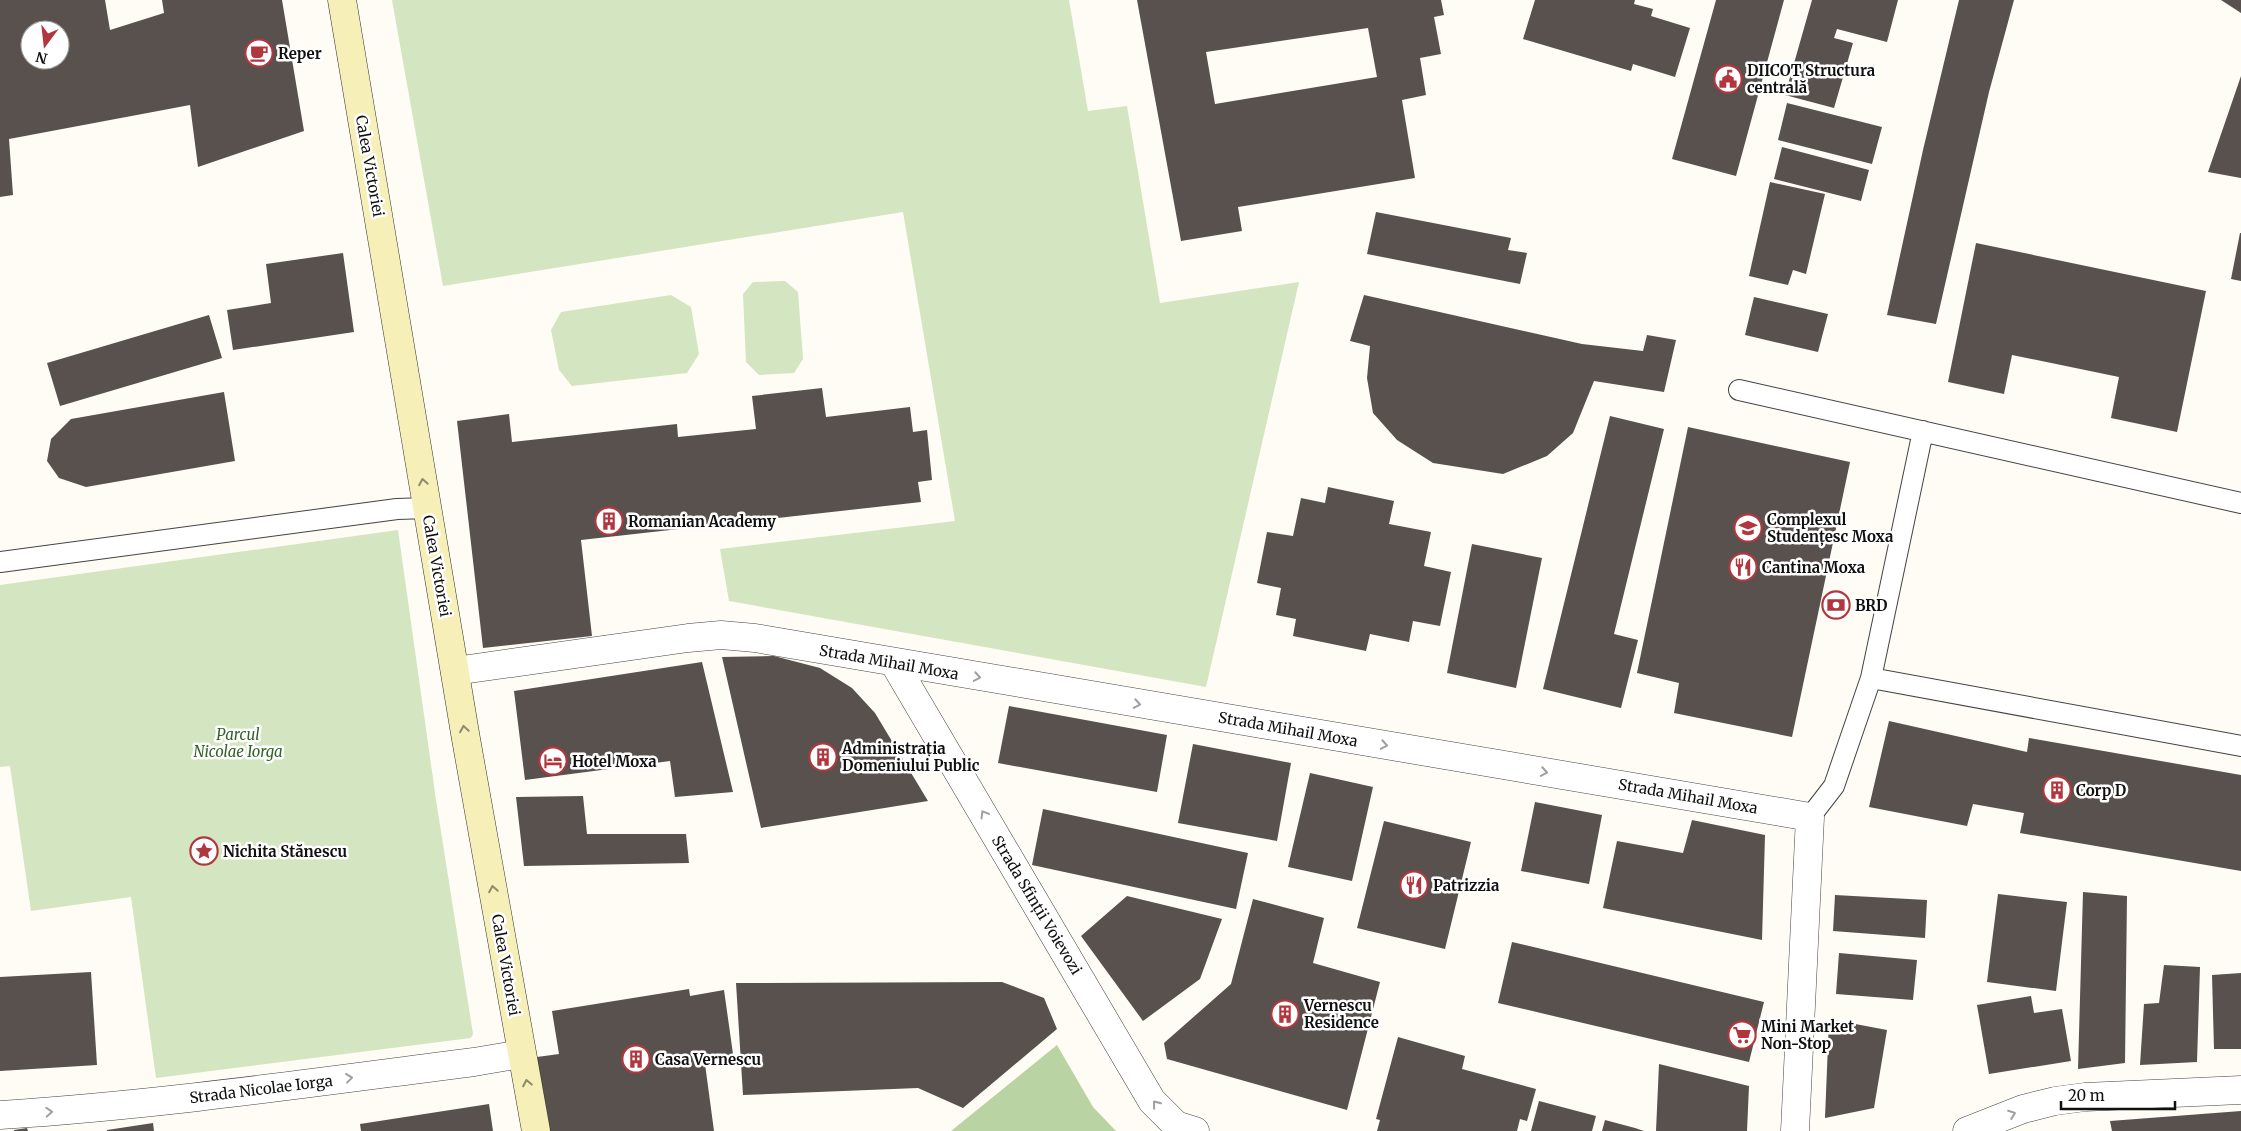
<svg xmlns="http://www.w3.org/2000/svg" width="2241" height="1131" font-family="Merriweather,serif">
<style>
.green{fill:#d4e5c1}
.forest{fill:#b9d4a2}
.building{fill:#58514e;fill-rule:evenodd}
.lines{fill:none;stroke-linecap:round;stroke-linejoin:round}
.service-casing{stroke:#434343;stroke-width:22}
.minor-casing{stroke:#434343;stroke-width:29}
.secondary-casing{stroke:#323232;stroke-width:29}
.service{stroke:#fff;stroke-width:20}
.minor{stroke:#fff;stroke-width:28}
.secondary{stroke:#f6efb7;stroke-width:28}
.oneway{stroke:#8e8b6c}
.oneway2{stroke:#9f9f9f}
.labels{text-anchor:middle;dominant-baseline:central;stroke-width:5;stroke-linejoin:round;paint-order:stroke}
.poi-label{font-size:15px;font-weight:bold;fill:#101010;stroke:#fff;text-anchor:start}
.street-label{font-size:15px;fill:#101010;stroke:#fff}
.park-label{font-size:15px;font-style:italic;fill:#336127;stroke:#fff}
</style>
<rect width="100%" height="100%" fill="#fefcf4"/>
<path class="green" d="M392,0H1069L1088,111L1127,106L1160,303L1299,282L1206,687L729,601L720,549L955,521L903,212L443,286Z
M785,281L798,292L803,359L794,373L759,375L746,362L743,294L753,282Z
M671,295L691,307L699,354L687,373L572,386L559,370L551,330L561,312Z
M398,530L436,800L473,1034L471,1038L156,1078L131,897L31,911L10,766L0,767V585Z"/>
<path class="forest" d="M1057,1045L1093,1107L1116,1131H951Z"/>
<path class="building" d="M0,0H105L110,30L164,13L162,0H282L304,131L198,167L190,105L9,139L13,195L0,197ZM30,30H60V60H30Z
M1137,0H1441L1444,15L1434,17L1441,54L1420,58L1426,95L1402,100L1415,178L1238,207L1242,231L1181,241ZM1368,28L1377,77L1215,104L1206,52Z
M1535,0H1635L1634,4L1653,9L1651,16L1690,28L1675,77L1633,64L1631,71L1523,39Z
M1716,0H1784L1736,176L1672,159Z
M1812,0H1898L1887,42L1837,29L1834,38L1853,43L1834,108L1785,95Z
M1959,0H2014L1989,92L1936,324L1887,315L1923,150Z
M2221,0H2241V13Z
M2241,77V178L2208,172L2241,76Z
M1787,103L1882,127L1872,164L1778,140Z
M1782,147L1869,170L1861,201L1774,179Z
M1770,182L1825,194L1806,274L1793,270L1788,285L1749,276Z
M1376,212L1511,238L1508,250L1527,253L1520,284L1367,254Z
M2240,233H2241V281L2231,279Z
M1976,243L2206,291L2177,432L2111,418L2119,377L2012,355L2004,394L1948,382Z
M343,253L354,332L233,350L227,310L271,303L266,264Z
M1364,295L1582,344L1643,351L1647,335L1676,340L1664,392L1594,381L1573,433L1547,456L1503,474L1433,463L1397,440L1373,413L1367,378L1370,346L1350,341Z
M1754,297L1828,314L1818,352L1745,335Z
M209,315L222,358L60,406L47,363Z
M822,388L826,417L910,407L913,432L927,430L932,480L918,482L921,502L581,540L592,636L483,648L457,421L509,414L512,442L677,424L678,437L756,429L752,396Z
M224,392L235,461L86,487L59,478L47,461L51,439L71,419Z
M1610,416L1664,429L1614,634L1638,640L1621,708L1543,689Z
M1688,427L1850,462L1792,737L1674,713L1679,683L1637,673Z
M1328,487L1394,501L1389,524L1431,532L1424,566L1451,572L1440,626L1413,621L1409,642L1370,634L1366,651L1293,636L1296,619L1276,615L1281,588L1257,583L1267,532L1293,536L1301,498L1325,503Z
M1472,544L1542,558L1516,688L1447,673Z
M774,656L820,668L852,688L875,713L928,801L761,828L722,657Z
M702,662L733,792L675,797L670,761L525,780L514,691Z
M1009,706L1167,735L1157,792L998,763Z
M1889,721L2027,752L2029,738L2241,775V871L2020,833L2024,813L1973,804L1967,826L1869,807Z
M1193,744L1291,763L1277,841L1178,823Z
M1310,773L1373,787L1352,881L1288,867Z
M583,796L587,834H686L689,863L524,866L516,797Z
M1535,802L1602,815L1589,884L1521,871Z
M1043,809L1248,853L1236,909L1032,865Z
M1692,820L1765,835L1762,940L1603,908L1617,841L1683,853Z
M1384,821L1471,842L1445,949L1357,928Z
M2083,892L2127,896L2125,1063L2078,1069Z
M1998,894L2067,902L2056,991L1987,982Z
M1835,895L1927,900L1925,938L1833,931Z
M1127,896L1222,919L1200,979L1143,1021L1081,936Z
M1253,899L1324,918L1313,963L1380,982L1347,1110L1167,1059L1164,1043L1231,984Z
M1512,942L1764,1002L1749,1062L1498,1003Z
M1839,953L1917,960L1913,1000L1836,994Z
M2164,965L2200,967L2197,1062L2140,1065L2144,1004L2159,1003Z
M91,972L97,1065L0,1071V977Z
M2241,973V1049H2214L2212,975Z
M1002,982L1044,998L1057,1029L963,1108L918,1088L743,1095L736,983Z
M689,989L690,996L724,990L734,1061L705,1064L714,1131H548L537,1057L559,1054L552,1011Z
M2031,996L2034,1013L2062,1009L2071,1061L1989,1074L1977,1005Z
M1829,1019L1887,1030L1874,1108L1825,1118Z
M1398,1037L1465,1056L1462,1069L1536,1089L1527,1121L1520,1119L1517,1131H1377L1380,1120L1376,1119Z
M1659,1064L1749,1086L1747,1131H1656Z
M1539,1101L1596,1116L1592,1131H1531Z
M489,1104L493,1131H361L360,1124Z
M2241,1111V1131H2112L2110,1121Z
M1605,1120L1635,1128L1644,1131H1602Z
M153,1123L154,1131H107V1130Z
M27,1128L28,1131H14V1130Z"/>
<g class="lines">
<g class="service-casing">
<path id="service" d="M1739,390L2241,503
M0,562L397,509L428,508
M1871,678L2241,746
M1810,817L1834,786L1871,678L1923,431"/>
</g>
<g class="minor-casing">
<path id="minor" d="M894,663L1152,1101L1176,1125L1195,1131
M455,671L688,638L721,635L755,638L1810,817L1795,1131
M0,1115C159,1105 317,1082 474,1062L521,1054
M1967,1131L2023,1109L2055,1101L2085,1097L2241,1090"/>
</g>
<g class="secondary-casing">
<path id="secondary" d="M342,0L466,739L536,1131"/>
</g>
<use href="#service" class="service"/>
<use href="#minor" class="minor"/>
<use href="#secondary" class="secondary"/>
</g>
<defs><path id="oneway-chevron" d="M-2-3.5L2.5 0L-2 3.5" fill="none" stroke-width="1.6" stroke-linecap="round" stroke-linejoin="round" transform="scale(1.25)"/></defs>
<g class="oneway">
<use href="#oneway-chevron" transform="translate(423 482) rotate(-100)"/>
<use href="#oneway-chevron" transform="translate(464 729) rotate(-99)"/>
<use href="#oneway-chevron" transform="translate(493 889) rotate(-100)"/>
<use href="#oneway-chevron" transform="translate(527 1083) rotate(-101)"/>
</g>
<g class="oneway2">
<use href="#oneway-chevron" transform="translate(977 677) rotate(10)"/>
<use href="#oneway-chevron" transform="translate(1137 704) rotate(10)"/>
<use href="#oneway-chevron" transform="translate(1384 745) rotate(10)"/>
<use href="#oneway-chevron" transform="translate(1544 772) rotate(10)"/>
<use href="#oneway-chevron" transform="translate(984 814) rotate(-121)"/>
<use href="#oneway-chevron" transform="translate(349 1078) rotate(-7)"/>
<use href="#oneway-chevron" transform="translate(1156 1104) rotate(-128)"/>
<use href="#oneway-chevron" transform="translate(49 1112) rotate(-3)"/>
<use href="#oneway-chevron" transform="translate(2012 1114) rotate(-21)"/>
</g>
<defs>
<g id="cafe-ring" transform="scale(1.4375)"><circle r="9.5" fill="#fff" stroke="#b1373e" stroke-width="1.5"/><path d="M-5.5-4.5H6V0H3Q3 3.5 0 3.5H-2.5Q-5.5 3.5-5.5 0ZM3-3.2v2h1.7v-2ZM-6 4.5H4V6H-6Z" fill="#b1373e"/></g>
<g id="civic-ring" transform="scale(1.4375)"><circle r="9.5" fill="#fff" stroke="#b1373e" stroke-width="1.5"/><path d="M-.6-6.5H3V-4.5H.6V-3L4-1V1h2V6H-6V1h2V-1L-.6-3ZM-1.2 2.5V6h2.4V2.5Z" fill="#b1373e"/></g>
<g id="building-ring" transform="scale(1.4375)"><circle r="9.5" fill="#fff" stroke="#b1373e" stroke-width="1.5"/><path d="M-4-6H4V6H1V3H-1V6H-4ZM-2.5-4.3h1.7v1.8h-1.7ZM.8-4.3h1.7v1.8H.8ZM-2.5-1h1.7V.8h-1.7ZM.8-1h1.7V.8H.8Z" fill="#b1373e"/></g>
<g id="university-ring" transform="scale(1.4375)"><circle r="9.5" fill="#fff" stroke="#b1373e" stroke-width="1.5"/><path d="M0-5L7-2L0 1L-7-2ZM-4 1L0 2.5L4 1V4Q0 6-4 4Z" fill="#b1373e"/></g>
<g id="restaurant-ring" transform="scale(1.4375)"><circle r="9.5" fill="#fff" stroke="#b1373e" stroke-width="1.5"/><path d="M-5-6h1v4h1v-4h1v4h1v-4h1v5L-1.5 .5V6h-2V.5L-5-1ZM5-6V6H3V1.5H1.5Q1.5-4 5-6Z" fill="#b1373e"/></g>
<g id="bank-ring" transform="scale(1.4375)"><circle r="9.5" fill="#fff" stroke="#b1373e" stroke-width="1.5"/><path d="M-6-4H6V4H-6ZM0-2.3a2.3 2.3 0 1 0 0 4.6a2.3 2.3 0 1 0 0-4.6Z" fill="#b1373e"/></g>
<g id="hotel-ring" transform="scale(1.4375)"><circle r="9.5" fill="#fff" stroke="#b1373e" stroke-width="1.5"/><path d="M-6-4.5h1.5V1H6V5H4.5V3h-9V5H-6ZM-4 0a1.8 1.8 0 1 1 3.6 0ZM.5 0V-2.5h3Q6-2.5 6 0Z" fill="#b1373e"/></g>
<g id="sight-ring" transform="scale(1.4375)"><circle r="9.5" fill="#fff" stroke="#b1373e" stroke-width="1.5"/><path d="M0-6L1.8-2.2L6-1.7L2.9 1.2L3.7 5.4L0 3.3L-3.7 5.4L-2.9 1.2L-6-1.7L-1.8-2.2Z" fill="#b1373e"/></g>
<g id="supermarket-ring" transform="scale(1.4375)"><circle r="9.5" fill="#fff" stroke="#b1373e" stroke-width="1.5"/><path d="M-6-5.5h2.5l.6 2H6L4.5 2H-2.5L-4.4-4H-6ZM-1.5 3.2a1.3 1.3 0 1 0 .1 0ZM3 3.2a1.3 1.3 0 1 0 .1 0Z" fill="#b1373e"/></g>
</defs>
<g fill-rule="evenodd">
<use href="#cafe-ring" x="259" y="53"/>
<use href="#civic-ring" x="1728" y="79"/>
<use href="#building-ring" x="609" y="521"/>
<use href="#university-ring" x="1748" y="528"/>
<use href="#restaurant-ring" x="1743" y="567"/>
<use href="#bank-ring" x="1836" y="605"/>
<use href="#building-ring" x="823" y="757"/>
<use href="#hotel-ring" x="553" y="761"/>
<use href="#building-ring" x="2057" y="790"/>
<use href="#sight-ring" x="204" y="851"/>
<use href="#restaurant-ring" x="1414" y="885"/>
<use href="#building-ring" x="1285" y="1014"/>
<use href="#supermarket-ring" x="1742" y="1035"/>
<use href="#building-ring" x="636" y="1059"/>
</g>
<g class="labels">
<g class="poi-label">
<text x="278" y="53">Reper</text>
<text x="1747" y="70">DIICOT Structura<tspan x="1747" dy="17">centrală</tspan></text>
<text x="1767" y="519">Complexul<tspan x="1767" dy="17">Studențesc Moxa</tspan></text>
<text x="628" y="521">Romanian Academy</text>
<text x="1762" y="567">Cantina Moxa</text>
<text x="1855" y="605">BRD</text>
<text x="842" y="748">Administrația<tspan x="842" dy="17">Domeniului Public</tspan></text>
<text x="572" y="761">Hotel Moxa</text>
<text x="2076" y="790">Corp D</text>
<text x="223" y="851">Nichita Stănescu</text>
<text x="1433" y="885">Patrizzia</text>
<text x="1304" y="1005">Vernescu<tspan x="1304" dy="17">Residence</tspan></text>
<text x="1761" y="1026">Mini Market<tspan x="1761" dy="17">Non-Stop</tspan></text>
<text x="655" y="1059">Casa Vernescu</text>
</g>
<g class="street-label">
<text transform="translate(370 166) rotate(80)">Calea Victoriei</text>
<text transform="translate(437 566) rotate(80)">Calea Victoriei</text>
<text transform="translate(889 662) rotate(10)">Strada Mihail Moxa</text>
<text transform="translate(1288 729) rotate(10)">Strada Mihail Moxa</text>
<text transform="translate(1688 796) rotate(10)">Strada Mihail Moxa</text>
<text transform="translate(1037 905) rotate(59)">Strada Sfinții Voievozi</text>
<text transform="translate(506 965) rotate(80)">Calea Victoriei</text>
<text transform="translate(261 1089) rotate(-7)">Strada Nicolae Iorga</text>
</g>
<g class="park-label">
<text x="238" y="734">Parcul<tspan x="238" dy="17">Nicolae Iorga</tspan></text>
</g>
</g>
<g transform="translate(45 45) rotate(195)"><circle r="24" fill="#ffffff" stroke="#9f9f9f"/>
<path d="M0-4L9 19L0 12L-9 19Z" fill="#b1373e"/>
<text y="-8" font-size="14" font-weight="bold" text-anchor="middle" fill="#101010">N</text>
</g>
<path d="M2061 1101v8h114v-8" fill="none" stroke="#101010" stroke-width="2.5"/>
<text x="2068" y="1101" font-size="15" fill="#101010" stroke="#ffffff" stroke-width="4" paint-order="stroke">20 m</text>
</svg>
